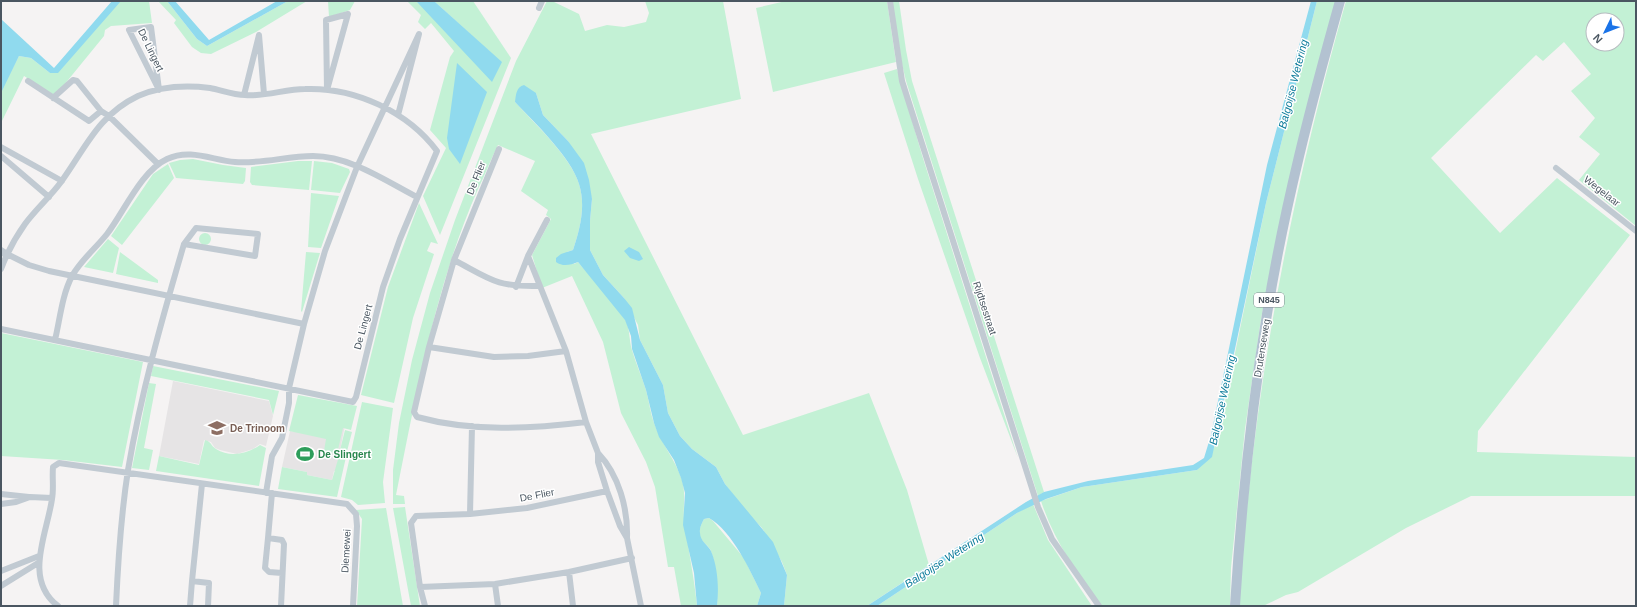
<svg xmlns="http://www.w3.org/2000/svg" width="1637" height="607" font-family="Helvetica,sans-serif">
<style>
.education{fill:#e6e4e5}
.green{fill:#c3f1d5;fill-rule:evenodd}
.water{fill:#90daee}
.lines{fill:none;stroke-linecap:round;stroke-linejoin:round}
.minor{stroke:#c1cad2;stroke-width:6}
.primary{stroke:#b3c2d1;stroke-width:10}
.labels{text-anchor:middle;dominant-baseline:central;stroke-width:3;stroke-linejoin:round;paint-order:stroke}
.shield{fill:#fff;stroke:#808990;stroke-width:1}
.shield-label{font-size:9px;font-weight:bold;fill:#4a5661}
.street-label{font-size:10px;fill:#4a5661;stroke:#fff}
.education-label{font-size:10px;font-weight:bold;fill:#785e54;stroke:#fff;text-anchor:start}
.leisure-label{font-size:10px;font-weight:bold;fill:#27864d;stroke:#fff;text-anchor:start}
.water-label{font-size:11px;font-style:italic;fill:#0c7c9b;stroke:#fff}
</style>
<rect width="100%" height="100%" fill="#f5f3f3"/>
<path class="education" d="M173,381L269,401L273,416L266,446L260,444L253,449L237,454L220,450L215,448L211,442L204,440L199,464L159,456Z
M347,415L336,471H334L332,480L307,475V472L282,467L290,431L295,432Z"/>
<path class="green" d="M120,1H149L152,23L111,26L105,30L104,36L55,96L24,76L1,123V91L19,56L31,58L50,73Z
M158,1H167L197,39L207,46L288,1H307L256,32L211,54L201,53L192,47L174,23L176,20Z
M328,1H355L350,10L329,17Z
M407,1H416L426,10L501,62L434,1H473L511,58L440,235L423,196L446,148L430,130L450,57L454,51L431,23L425,29L418,22L421,15Z
M547,1H552L579,14L585,31L607,25L624,27L646,22L649,13L645,1H723L741,99L591,134L743,435L869,393L907,490L929,565L867,606H784L787,575L782,562L762,528L743,508L725,484L716,467L692,449L680,436L668,413L663,385L640,340L638,325L624,298L603,275L590,250V221L592,199L568,141L543,115L536,93L515,102C534,123 571,157 579,184C586,206 580,229 573,250L567,252L574,264L578,262C589,275 619,306 626,321C630,330 629,340 632,350C636,364 642,377 646,390C649,401 650,412 654,423C661,443 675,459 682,480C686,494 683,505 684,519C688,548 694,576 697,606H681L674,567H668L655,487L646,462L621,413L603,342L572,276L542,288L532,255L551,219L546,215L548,210L521,191L535,161L498,145C491,159 485,175 478,189C435,287 417,391 396,495L404,496L405,504H393V470L399,423L412,360L430,293L455,220L516,61Z
M786,1H887L896,62L773,92L756,8Z
M892,1H899L906,50L912,81L1044,492L1038,496L906,81L902,64Z
M1317,1H1336L1276,240L1261,319L1245,429L1231,568L1230,606H1101C1077,573 1054,541 1041,501L1082,487L1197,470L1216,445L1266,203Z
M1346,1H1636V226L1579,180L1600,154L1579,137L1595,118L1571,91L1591,74L1564,42L1543,61L1536,55L1431,158L1500,233L1557,178L1630,235L1478,431L1477,452L1636,457V496H1471L1406,528L1298,592L1286,595L1263,606H1239C1252,397 1289,202 1346,1ZM1593,20H1617V44H1593Z
M897,69L922,155L1018,458L980,358L918,179L884,73Z
M193,159L223,165L246,168L245,181L243,184L176,178L169,163L180,160Z
M298,161H312L309,190L252,185L250,182L251,167Z
M314,161L332,163L349,169L350,172L340,193L311,190Z
M168,164L174,178L122,245L111,236L153,174Z
M311,193L339,196L321,248L308,247Z
M419,203L438,244L431,242L427,251L434,254L413,318L394,403L361,395L388,287Z
M199 239a6 6 0 1 1 12 0a6 6 0 1 1-12 0Z
M108,239L119,248L113,273L84,267Z
M120,252L158,280V283L116,274Z
M306,252L320,253L302,312L301,311Z
M1,333L143,362L122,467L63,460L1,456Z
M153,366L279,391L273,415L269,400L151,376Z
M149,383L156,384L144,448L153,450L149,470L132,468Z
M298,395L357,406L351,430L343,428L337,454L324,451L326,439L289,431Z
M362,402L393,408L383,482L385,503L358,505L352,500L341,497Z
M345,430L352,432L346,455L339,454Z
M205,440C212,442 210,445 216,449C230,458 247,454 260,445L266,448L259,486L156,471L159,456L199,465Z
M339,456L346,457L337,497L278,489L282,467L307,472V475L332,480Z
M1033,504L1048,540L1092,606H877L1017,513Z
M405,507L420,606H411L393,508Z
M386,508L403,606H357L362,519L356,510Z
M709,518L713,521L744,558L761,593L757,606H717C718,593 716,561 710,549C707,544 700,541 699,534C699,528 702,523 704,519Z"/>
<path class="water" d="M112,1H121L58,73H50L31,58L19,56L1,93V19L54,68Z
M167,1H175L209,40L277,1H288L207,46L197,39Z
M416,1H434L502,62L492,82Z
M1311,1H1317L1266,203L1212,457L1197,470L1082,487L1046,499L1017,513L877,606H867L1026,502L1044,492L1088,481L1193,465L1204,458L1211,435L1267,165Z
M457,63L487,92L460,164L449,149L447,138Z
M524,85L536,93L543,115L568,141L584,163L589,180L592,199L590,221V250L603,275L624,298L632,308L640,340L663,385L668,413L680,436L692,449L716,467L725,484L773,542L787,575L784,606H757L761,593C750,570 732,531 709,518L704,519C702,523 699,528 700,533C700,541 708,545 711,551C718,568 719,588 717,606H697L694,573L683,525L685,493L681,478L674,460L659,437L654,423L646,390L632,349L631,336L625,320L578,262C570,265 563,267 556,262V258L561,254L573,250C580,229 586,206 579,184C571,157 534,122 515,102C516,95 516,87 524,85Z
M629,247L639,252L643,259L639,261L630,258L624,251Z"/>
<g class="lines">
<path class="minor" d="M890,1L902,81L1038,507L1052,539L1099,606
M539,8L542,1
M348,14L327,90L326,20Z
M151,27L159,90L129,30Z
M28,81L89,121L101,111
M244,95L259,35L264,94
M53,98L73,80L77,81L101,111L109,116L158,164
M1,147L62,181
M499,149L454,260L429,347L414,412L417,417C472,432 530,429 586,422
M1,156L49,197
M1556,168L1636,231
M547,220L528,256L566,351L586,422L598,453V462L607,491L620,526L627,538C628,509 619,475 598,453
M1,250L7,254L1,253
M7,254L29,265L49,271L304,324
M454,260C490,279 496,287 538,286
M1,269C7,253 15,238 25,224C36,209 50,197 61,182C85,149 98,115 138,96C161,86 186,85 210,88C221,90 233,95 245,95C265,97 285,89 305,89C355,87 408,112 437,151L400,239L383,287L356,397L353,402L1,329
M516,287L528,256
M55,340C60,319 62,295 72,276C81,260 96,248 107,234C124,212 141,171 167,159C190,148 212,160 235,162C262,164 287,156 313,156C350,156 386,181 417,197
M429,347L494,357L528,356L566,351
M202,484L192,581L209,583L208,606
M266,493L272,456L282,438L289,403V388L304,324L325,251L357,167L419,34L398,115
M272,493L268,538L282,540L284,544L281,606
M1,494L29,497
M1,504L16,502L30,497L52,498
M470,514L472,426
M268,538L265,568L269,572L282,573
M627,538L641,606
M1,571L39,556
M569,572L573,606
M495,584L498,606
M1,586L38,563
M420,587L495,584L569,572L632,558
M58,606C23,579 47,534 52,499C54,488 52,478 53,467L59,463L347,504L356,514L357,526L353,606
M116,606C118,561 121,515 128,470C141,393 162,319 184,244L255,256L258,234L196,228L184,244
M190,606L192,581
M425,606L420,587L411,523L416,516L470,514L527,508L607,491"/>
<path class="primary" d="M1235,606C1241,508 1251,411 1267,314C1284,208 1311,104 1340,1"/>
</g>
<defs>
<g id="school-bare" transform="scale(1.38)"><path d="M0-5L7-2L0 1L-7-2ZM-4 1L0 2.5L4 1V4Q0 6-4 4Z" fill="#8d6e63" stroke="#fff" stroke-width="2.5" paint-order="stroke"/></g>
<g id="stadium-bare" transform="scale(1.38)"><path d="M0-5a6.5 5 0 1 0 0 10a6.5 5 0 1 0 0-10ZM-3.5-1.8h7v3.6h-7Z" fill="#2e9e5b" stroke="#fff" stroke-width="2.5" paint-order="stroke"/></g>
</defs>
<g fill-rule="evenodd">
<use href="#school-bare" x="217" y="428"/>
<use href="#stadium-bare" x="305" y="454"/>
</g>
<g class="labels">
<rect class="shield" x="1254" y="293" width="30" height="14" rx="3"/>
<g class="shield-label">
<text x="1269" y="300">N845</text>
</g>
<g class="street-label">
<text transform="translate(151 50) rotate(64)">De Lingert</text>
<text transform="translate(476 178) rotate(-68)">De Flier</text>
<text transform="translate(1602 191) rotate(38)">Wegelaar</text>
<text transform="translate(985 308) rotate(72)">Rijdtsestraat</text>
<text transform="translate(363 327) rotate(-75)">De Lingert</text>
<text transform="translate(1262 348) rotate(-81)">Drutenseweg</text>
<text transform="translate(537 495) rotate(-11)">De Flier</text>
<text transform="translate(346 551) rotate(-87)">Diemewei</text>
</g>
<g class="education-label">
<text x="230" y="428">De Trinoom</text>
</g>
<g class="leisure-label">
<text x="318" y="454">De Slingert</text>
</g>
<g class="water-label">
<text transform="translate(1293 84) rotate(-76)">Balgoijse Wetering</text>
<text transform="translate(1222 400) rotate(-78)">Balgoijse Wetering</text>
<text transform="translate(944 560) rotate(-33)">Balgoijse Wetering</text>
</g>
</g>
<rect width="1637" height="607" fill="none" stroke="#4a5661" stroke-width="4"/>
<g transform="translate(1605 32) rotate(227)"><circle r="19" fill="#ffffff" stroke="#b7bbc0"/>
<path d="M0-3L7 15L0 10L-7 15Z" fill="#1a73e8"/>
<text y="-6" font-size="11" font-weight="bold" text-anchor="middle" fill="#4a5661">N</text>
</g>
</svg>
